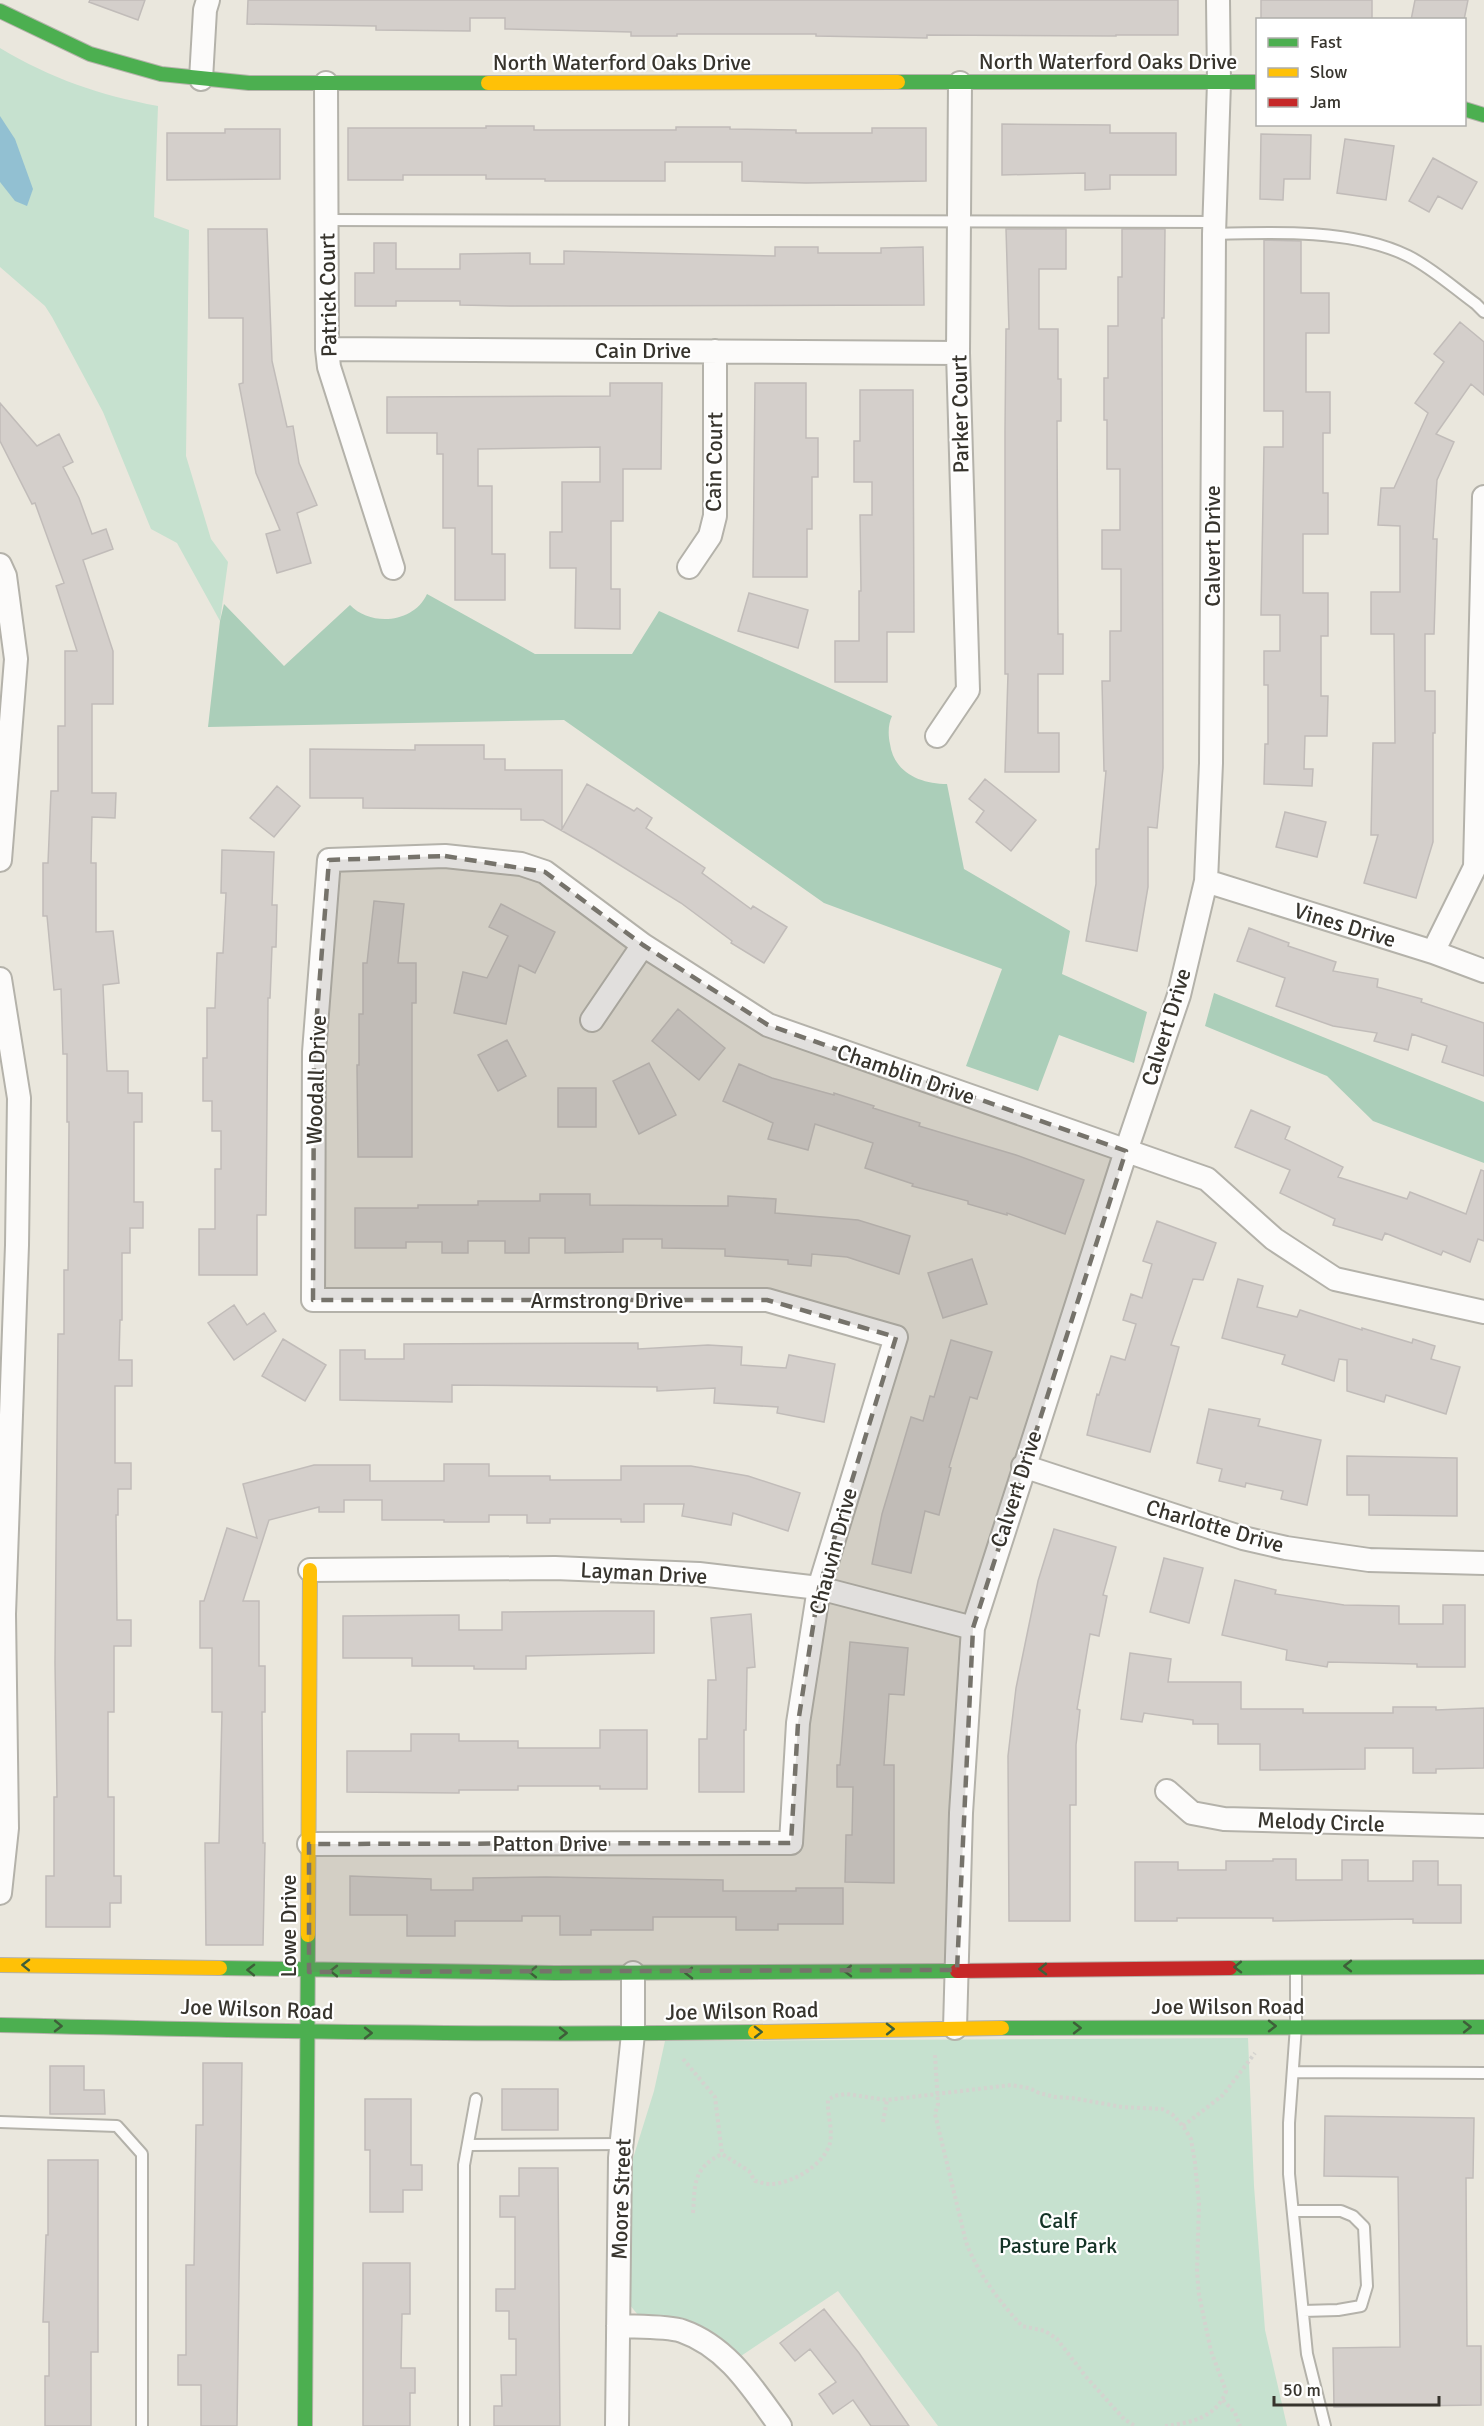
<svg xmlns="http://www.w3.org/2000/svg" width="1484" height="2426" font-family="Signika,sans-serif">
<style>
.green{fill:#c6e1cf}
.forest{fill:#abceb9}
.water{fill:#92c0d2}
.building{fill:#d4cfcb;stroke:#c1bcb9;stroke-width:1.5}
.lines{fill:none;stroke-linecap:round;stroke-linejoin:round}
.lane-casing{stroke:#b4b2aa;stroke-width:14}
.street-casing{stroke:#b4b2aa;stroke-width:26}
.fast-casing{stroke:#b4b2aa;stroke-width:16}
.slow-casing{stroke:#b4b2aa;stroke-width:16}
.jam-casing{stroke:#b4b2aa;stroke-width:16}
.path{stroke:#d4d3cf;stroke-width:4;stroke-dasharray:3 3;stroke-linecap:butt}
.lane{stroke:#fcfbfa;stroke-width:10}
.street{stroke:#fcfbfa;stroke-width:22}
.fast{stroke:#4caf50;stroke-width:14}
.slow{stroke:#ffc107;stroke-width:14}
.jam{stroke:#c62828;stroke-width:14}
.oneway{stroke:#3e5f39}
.marked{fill:#76736b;fill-opacity:0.2;stroke:#76736b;stroke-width:4.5;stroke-dasharray:12 8;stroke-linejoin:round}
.labels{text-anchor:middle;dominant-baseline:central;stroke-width:4.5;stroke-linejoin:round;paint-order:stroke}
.street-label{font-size:22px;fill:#37342d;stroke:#fff}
.park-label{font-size:22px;fill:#143326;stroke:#fff}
</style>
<rect width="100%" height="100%" fill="#eae7dd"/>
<path class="green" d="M0,48C52,79 99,95 158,106L154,217L189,230L186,456L211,539L228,562L220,621L177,543L151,529L103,412L52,317L45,306L0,267Z
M1248,2038L1254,2186L1265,2330L1287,2426H938L838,2291L741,2356L714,2339L639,2316L628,2303L630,2168L654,2091L665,2041Z"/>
<path class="forest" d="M427,594L535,654H632L659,611L892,716C888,724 888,735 890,744C894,773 921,784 947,784L964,869L1070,931L1062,974L1147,1012L1134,1063L1059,1035L1038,1091L966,1066L1002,969L824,903L564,720L208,727L220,621L224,604L284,666L350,605C371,627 414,623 427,594Z
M1214,993L1484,1102V1163L1373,1121L1327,1076L1205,1026Z"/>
<path class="water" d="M0,116L15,139L33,189L27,206L15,201L0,182Z"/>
<path class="building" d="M90,0H145L138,20L89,2Z
M248,0H1178V35H1116V36L927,35V38L816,36V34H677V36H631V32L505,29V18H470V31L376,30V26L247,24Z
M1261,0H1372V20H1261Z
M1415,0H1468L1464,20H1411Z
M1002,124L1110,125V133H1176V175H1110V189L1085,190V173L1002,175Z
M486,126H534V130H676V127H730V129L796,130V133H872V128H926V181L806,183L742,181V162H665V181H545V179H486V175H403V180H348V128H486Z
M225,129H280V179L167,180V133H225Z
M1261,134L1311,135L1310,179H1284L1283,200L1260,199Z
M1345,139L1394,146L1386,200L1337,193Z
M1433,158L1477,182L1462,209L1438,196L1429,212L1409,201Z
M208,229H267L272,361L287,427L293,426L299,463L317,505L297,513L311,563L277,573L266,534L280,530L256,473L239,384L243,383V318H209Z
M1006,229H1066V269H1039V329H1058V379H1061V421H1057L1058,634H1063V674H1038V733H1059V772H1005L1008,674H1005V432L1006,329H1009Z
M1122,229H1165L1164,318H1162L1163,768L1157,828L1148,827V887L1137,951L1086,941L1096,884V849H1099L1106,771H1104L1102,681H1110V631H1121V569H1102V530H1120V469H1107V420H1104V378H1108V326H1118V277H1122Z
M1264,240L1301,241V293H1329V333H1306V392H1330V433H1323V493H1328V534H1303V593H1328V636H1321V696H1328L1327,736H1305L1304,769H1313L1312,786L1264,784L1265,744H1268V685H1264V651H1280V615H1261L1264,447H1283V411H1264Z
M374,243H396V269H460V254L530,253V264H564V251L775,256V247H818V253H881V248L923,247L924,305L512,306L460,305V301H396V306H355V273H374Z
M1460,322L1484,342V395L1471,384L1436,434L1454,442L1437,480L1433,539H1437L1434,634H1425V691H1435V733H1433V842L1416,898L1364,883L1378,835H1371L1373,743H1395L1394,634H1371V592H1400V526L1378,525L1381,488H1394L1428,413L1415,403L1444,362L1434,354Z
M610,383H662L661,469H623V521H611V589H620V629L575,628L576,568H550V532H562V482H600V447L478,449V486H492V554H505V600H455V528H443V454H437V433H387V397L610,396Z
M755,383H806V438H818V477H812V529H807V577H753Z
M860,390H913L914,632H887V682H835V641H859V591H861L860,515H872V482H854V441H860Z
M0,403L37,446L59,434L73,462L63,467L79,498L92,534L106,529L113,549L83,560L113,651V704H92V793H116L115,818L92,817L91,863H96V932L113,931L119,983L103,985L107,1071H128V1093H142V1122H134V1202H143V1228H130V1253H122V1320H120L119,1360H132V1386H115V1463H131V1489H118V1515H116L117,1620H131V1646H114V1712H108V1797H114V1876H121V1903H110V1927H46V1876H54V1797H57L55,1663L58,1334H64V1270H68L69,1122H67V1054H63L61,989L54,990L47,916H43V863H48L51,791H58V726H65V651H77L56,586L64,583L35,503L32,504L0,441Z
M749,593L808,610L798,648L738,631Z
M415,745H484V759H505V770H562V829L587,784L634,811L637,808L652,818L646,828L705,868L702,873L751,909L753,906L787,927L764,963L731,943L732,941L681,903L594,849L543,820H521V809L363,808V798H310V749L415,750Z
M985,779L1036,820L1011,851L976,822L984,811L969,799Z
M277,786L300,806L274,837L250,818Z
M1285,812L1326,822L1317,857L1276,847Z
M222,850L274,852L272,905H277L276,947H272L270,998H268L266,1215H257V1275H199V1229H215V1169H221V1131H212V1101H203V1058H207V1008H215L217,953H223L226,893H221Z
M374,901L404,904L398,963H416V1003H412V1157H358L357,1065H359V1014H363V963H367Z
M501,904L555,932L535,973L519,965L506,1024L454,1013L463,972L487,978L508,936L489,927Z
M1249,928L1289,943L1288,946L1336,962L1333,971L1378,979L1377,987L1422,999L1421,1002L1484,1023V1076L1442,1062L1447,1046L1412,1034L1408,1050L1374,1041L1377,1033L1333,1026L1276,1006L1285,978L1237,961Z
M678,1009L725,1048L699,1080L652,1041Z
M507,1040L526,1076L498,1091L478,1055Z
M649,1063L676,1115L639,1134L613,1081Z
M739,1064L772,1078L834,1095V1093L874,1106L873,1108L920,1123L919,1126L1016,1155L1084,1180L1065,1234L1007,1213V1215L968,1204V1201L912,1186L913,1184L865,1168L873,1143L815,1124L808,1150L768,1139L773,1123L723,1101Z
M558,1088H596V1127H558Z
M1251,1110L1290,1127L1285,1139L1343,1167L1338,1177L1407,1199L1410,1192L1466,1214L1481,1170L1484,1171V1241L1478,1239L1470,1262L1443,1251L1441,1255L1385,1233L1382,1240L1333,1225L1335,1219L1280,1193L1290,1170L1235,1147Z
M540,1194H590V1205L728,1206V1196L776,1199L775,1213L858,1220L910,1236L899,1274L847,1257L812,1254L811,1266L788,1264V1260L725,1256V1249L662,1248V1239H623V1252L565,1253V1238H529V1253H505V1241H468V1253H442V1242H406V1248H355V1208H418V1205H478V1201H540Z
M1157,1221L1216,1243L1203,1280L1193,1279L1171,1345L1179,1347L1150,1452L1087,1435L1097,1394L1099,1395L1111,1356L1125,1360L1136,1324L1123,1320L1131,1294L1142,1298L1152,1264L1143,1261Z
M972,1259L987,1304L943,1318L928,1273Z
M1238,1279L1263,1286L1257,1307L1297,1317L1300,1310L1362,1330V1328L1412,1343L1413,1339L1435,1346L1431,1359L1460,1367L1446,1414L1386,1395L1384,1402L1347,1391V1360L1339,1359L1334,1381L1282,1364L1285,1355L1222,1338Z
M234,1305L247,1325L264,1313L276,1331L234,1360L208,1323Z
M283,1339L326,1365L305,1401L262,1376Z
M951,1340L992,1352L977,1399L970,1397L949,1467L951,1468L939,1515L925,1511L911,1573L872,1564L882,1514L911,1417L923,1421L930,1396L934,1397Z
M638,1343V1349L708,1345L742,1347L741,1365L786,1368L789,1355L835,1364L824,1422L777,1413L778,1407L714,1403L715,1388L657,1391V1387L452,1385V1402L340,1400V1350H365V1359H404V1344Z
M1209,1409L1260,1419L1258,1426L1321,1440L1307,1505L1281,1499L1283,1491L1246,1483L1245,1487L1219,1481L1222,1469L1197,1463Z
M1347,1456L1457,1458V1516L1369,1515V1495H1347Z
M444,1464H489V1476H550V1480H621V1466H691L748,1476L800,1493L788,1531L733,1513L731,1525L682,1516L684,1504H644V1522H621V1519H550V1523H527V1515H489V1522H444V1520H382V1500H344V1512H319V1507L269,1520L243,1601H259V1666H265V1712H262L263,1843H265L263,1945H206L205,1843H219L222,1712H212V1648H200V1601H204L227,1528L257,1538L243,1484L314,1465H370V1481H444Z
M1054,1529L1116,1547L1103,1595L1107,1596L1099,1636L1090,1634L1077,1709L1080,1710L1076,1745V1805H1070V1921H1009L1008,1756L1016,1688L1038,1581Z
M1164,1558L1203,1568L1189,1623L1150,1612Z
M1235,1580L1276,1590L1275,1594L1344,1605L1399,1606V1624H1443V1605H1465V1667H1417V1664L1328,1662L1327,1667L1286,1660L1287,1650L1222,1635Z
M605,1611H654V1653L526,1656V1669H474V1666H412V1658H343V1616L459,1615V1630H502V1612Z
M751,1614L755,1667L747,1668L746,1730H744V1792H699V1739H707L708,1680H716L711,1618Z
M850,1642L908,1648L904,1695L889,1694L884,1765H894V1883L845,1882L846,1835H852L853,1787H837V1765H840Z
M1130,1653L1171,1659L1168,1682H1241V1709H1303V1713H1393V1707H1436V1710L1484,1708V1768L1436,1769V1773H1413V1748H1365V1769L1260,1770V1744H1218V1724H1193V1720L1144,1713L1142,1722L1121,1719Z
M600,1730H647V1789H600V1786H518V1790H459V1793L347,1792V1751H411V1734H459V1741H518V1748H600Z
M1273,1859H1296V1880H1342V1860H1368V1881H1413V1861H1438V1885H1461V1923H1413V1919L1273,1921V1918H1177V1921H1135V1862H1178V1870H1226V1861H1273Z
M350,1876L431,1879V1890H473V1878L546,1877L723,1880V1891H796V1888H843V1924H778V1930H736V1917H653V1930H591V1935H560V1916H522V1921H455V1936H407V1915H350Z
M203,2063H242L237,2426H201V2385H178V2355H186V2265H194L196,2125H203Z
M50,2066H84V2090H104L105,2114H50Z
M502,2089H558V2130H502Z
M365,2099H411V2165H422V2190H403V2212H370V2150H365Z
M1325,2116L1474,2118L1473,2178H1466L1467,2346H1481V2405L1334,2407L1333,2348L1400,2347L1398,2177L1324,2176Z
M48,2160H98V2352H91V2426H45V2376H49V2322H43L46,2235H48Z
M519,2168H558L560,2426H494V2406H502L501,2375H516V2339H509V2311H496V2289H515V2217H500V2196H519Z
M363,2263H410V2314H402L401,2368H415V2393H410V2426H363Z
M824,2309L859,2353L909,2426H871L853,2400L833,2414L819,2394L836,2382L810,2349L795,2361L780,2343Z"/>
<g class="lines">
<g class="lane-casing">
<path id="lane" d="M326,220L1215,222
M1214,234C1273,232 1354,229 1408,256C1432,268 1454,288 1476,304L1484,312
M1296,1970V2026L1289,2123V2174L1307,2354L1325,2426
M1293,2072L1484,2073
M0,2122L117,2126L142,2154V2426
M468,2145L622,2144
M1293,2211H1341L1353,2216L1364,2227L1367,2286L1361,2306L1338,2310L1303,2311
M464,2426V2165L476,2099"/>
</g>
<g class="street-casing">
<path id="street" d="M201,79L205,10L208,0
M326,83L327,349L329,367L393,568
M327,349L958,353
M0,565L5,576L16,659L0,860
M689,567L710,536L715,516V351
M937,736L968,690L958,353L960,83
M1206,881L1433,952L1484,971
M1433,952L1475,867L1484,497
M0,979L19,1098L17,1245L4,1614L7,1828L0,1893
M592,1020L643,945
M1023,1466L1243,1538L1286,1548L1369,1560L1484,1563
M310,1570L555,1568L699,1574L819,1588L973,1628
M1167,1791L1192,1813L1224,1819L1484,1826
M309,1844L791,1843L798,1723L819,1588L896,1337L767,1300H313L314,1052L329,860L445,856L521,864L545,872L643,945L768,1025L1207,1179L1274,1239L1335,1279L1484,1312
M955,2028L961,1813L973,1628L1126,1151L1179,995L1206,881L1211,763L1214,234L1219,82L1218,0
M618,2326C635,2327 668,2326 682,2331C728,2347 753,2389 780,2426
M617,2426L620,2158L633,2034V1973"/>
</g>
<g class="fast-casing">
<path id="fast" d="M0,11L90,54L161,74L249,83H488
M898,82H1258
M1464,109L1484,115
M220,1968L555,1973L957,1971
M1230,1968L1484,1967
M0,2025C252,2031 503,2036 755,2032
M1002,2028L1484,2027
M305,2426L308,1935"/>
</g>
<g class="slow-casing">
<path id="slow" d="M488,83L898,82
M308,1935L310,1570
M0,1965L220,1968
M755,2032L1002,2028"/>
</g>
<g class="jam-casing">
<path id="jam" d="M957,1971L1230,1968"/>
</g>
<path class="path" d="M935,2055L938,2104L935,2114L966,2242C978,2274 999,2301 1022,2326L1045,2331L1057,2339L1087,2378L1124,2419L1135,2426
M683,2059L715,2097L722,2154
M883,2122L887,2100
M1183,2126L1223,2095L1255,2053
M693,2213C695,2183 693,2168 722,2154L749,2171L755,2181C760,2182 765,2184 770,2184C792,2184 824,2165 830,2143C833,2129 827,2114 828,2100L834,2096L846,2094L887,2100L1011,2085L1029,2088L1039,2093L1055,2097L1072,2098L1122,2107L1162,2109L1172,2114L1183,2126L1191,2139L1195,2163L1199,2204L1197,2272L1199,2295L1211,2351L1226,2391C1217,2418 1189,2423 1165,2426
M1223,2400L1235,2413L1240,2426"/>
<use href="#lane" class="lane"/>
<use href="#street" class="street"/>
<use href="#fast" class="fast"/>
<use href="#slow" class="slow"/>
<use href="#jam" class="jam"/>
</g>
<defs><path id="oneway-chevron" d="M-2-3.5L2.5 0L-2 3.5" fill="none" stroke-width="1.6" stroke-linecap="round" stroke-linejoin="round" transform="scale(1.5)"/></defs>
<g class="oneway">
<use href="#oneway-chevron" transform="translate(26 1965) rotate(-179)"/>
<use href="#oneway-chevron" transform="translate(1348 1966) rotate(-180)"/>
<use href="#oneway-chevron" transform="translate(1238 1967) rotate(179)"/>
<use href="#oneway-chevron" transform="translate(1043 1969) rotate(179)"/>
<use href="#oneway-chevron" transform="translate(251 1970) rotate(-179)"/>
<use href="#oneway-chevron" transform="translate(334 1971) rotate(180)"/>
<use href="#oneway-chevron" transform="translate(848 1971) rotate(179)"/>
<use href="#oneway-chevron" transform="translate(533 1972) rotate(-179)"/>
<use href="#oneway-chevron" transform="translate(689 1973) rotate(179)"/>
<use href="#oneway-chevron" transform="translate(58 2026) rotate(1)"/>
<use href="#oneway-chevron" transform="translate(1272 2026)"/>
<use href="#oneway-chevron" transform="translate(1467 2027)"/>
<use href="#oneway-chevron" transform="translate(1077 2028)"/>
<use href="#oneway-chevron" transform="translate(890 2029) rotate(-1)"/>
<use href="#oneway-chevron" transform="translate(758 2032) rotate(-1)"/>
<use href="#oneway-chevron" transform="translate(368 2033)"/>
<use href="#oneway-chevron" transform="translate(563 2033)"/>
</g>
<path class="marked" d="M445,856L545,872L643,945L768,1025L1126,1151L973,1628L957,1970L309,1972V1844L791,1843L798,1723L819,1588L896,1337L767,1300H313L314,1052L329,860Z"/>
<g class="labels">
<g class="street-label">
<text x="1108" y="61">North Waterford Oaks Drive</text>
<text x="622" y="62">North Waterford Oaks Drive</text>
<text transform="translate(328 295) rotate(-91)">Patrick Court</text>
<text x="643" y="350">Cain Drive</text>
<text transform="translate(960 414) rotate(-91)">Parker Court</text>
<text transform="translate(714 462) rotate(-89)">Cain Court</text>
<text transform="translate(1212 546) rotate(-90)">Calvert Drive</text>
<text transform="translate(1345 925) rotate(17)">Vines Drive</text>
<text transform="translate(1166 1027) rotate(-73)">Calvert Drive</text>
<text transform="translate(906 1074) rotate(19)">Chamblin Drive</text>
<text transform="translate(316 1080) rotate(-88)">Woodall Drive</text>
<text x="607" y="1300">Armstrong Drive</text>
<text transform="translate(1016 1489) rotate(-72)">Calvert Drive</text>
<text transform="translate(1215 1526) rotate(16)">Charlotte Drive</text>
<text transform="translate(833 1551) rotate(-75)">Chauvin Drive</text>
<text transform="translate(644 1573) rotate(3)">Layman Drive</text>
<text transform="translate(1321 1822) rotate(2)">Melody Circle</text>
<text x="550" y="1843">Patton Drive</text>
<text transform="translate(288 1926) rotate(-90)">Lowe Drive</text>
<text x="1228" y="2006">Joe Wilson Road</text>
<text transform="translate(257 2009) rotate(2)">Joe Wilson Road</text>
<text transform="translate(742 2011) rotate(-1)">Joe Wilson Road</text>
<text transform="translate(621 2199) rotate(-88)">Moore Street</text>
</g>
<g class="park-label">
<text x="1058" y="2220">Calf<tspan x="1058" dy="25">Pasture Park</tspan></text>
</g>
</g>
<rect x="1256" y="18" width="210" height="108" fill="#ffffff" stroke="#afaeab" stroke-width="1.5"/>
<rect x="1268" y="38" width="30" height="9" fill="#4caf50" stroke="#afaeab" stroke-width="1.5"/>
<text x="1310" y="48" font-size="18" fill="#37342d">Fast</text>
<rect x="1268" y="68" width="30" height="9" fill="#ffc107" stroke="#afaeab" stroke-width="1.5"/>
<text x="1310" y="78" font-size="18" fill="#37342d">Slow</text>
<rect x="1268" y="98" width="30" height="9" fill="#c62828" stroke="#afaeab" stroke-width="1.5"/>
<text x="1310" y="108" font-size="18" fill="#37342d">Jam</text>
<path d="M1274 2396v9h165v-9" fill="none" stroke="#37342d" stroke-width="3"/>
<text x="1283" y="2396" font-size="18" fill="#37342d" stroke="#ffffff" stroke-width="4.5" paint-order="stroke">50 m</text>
</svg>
